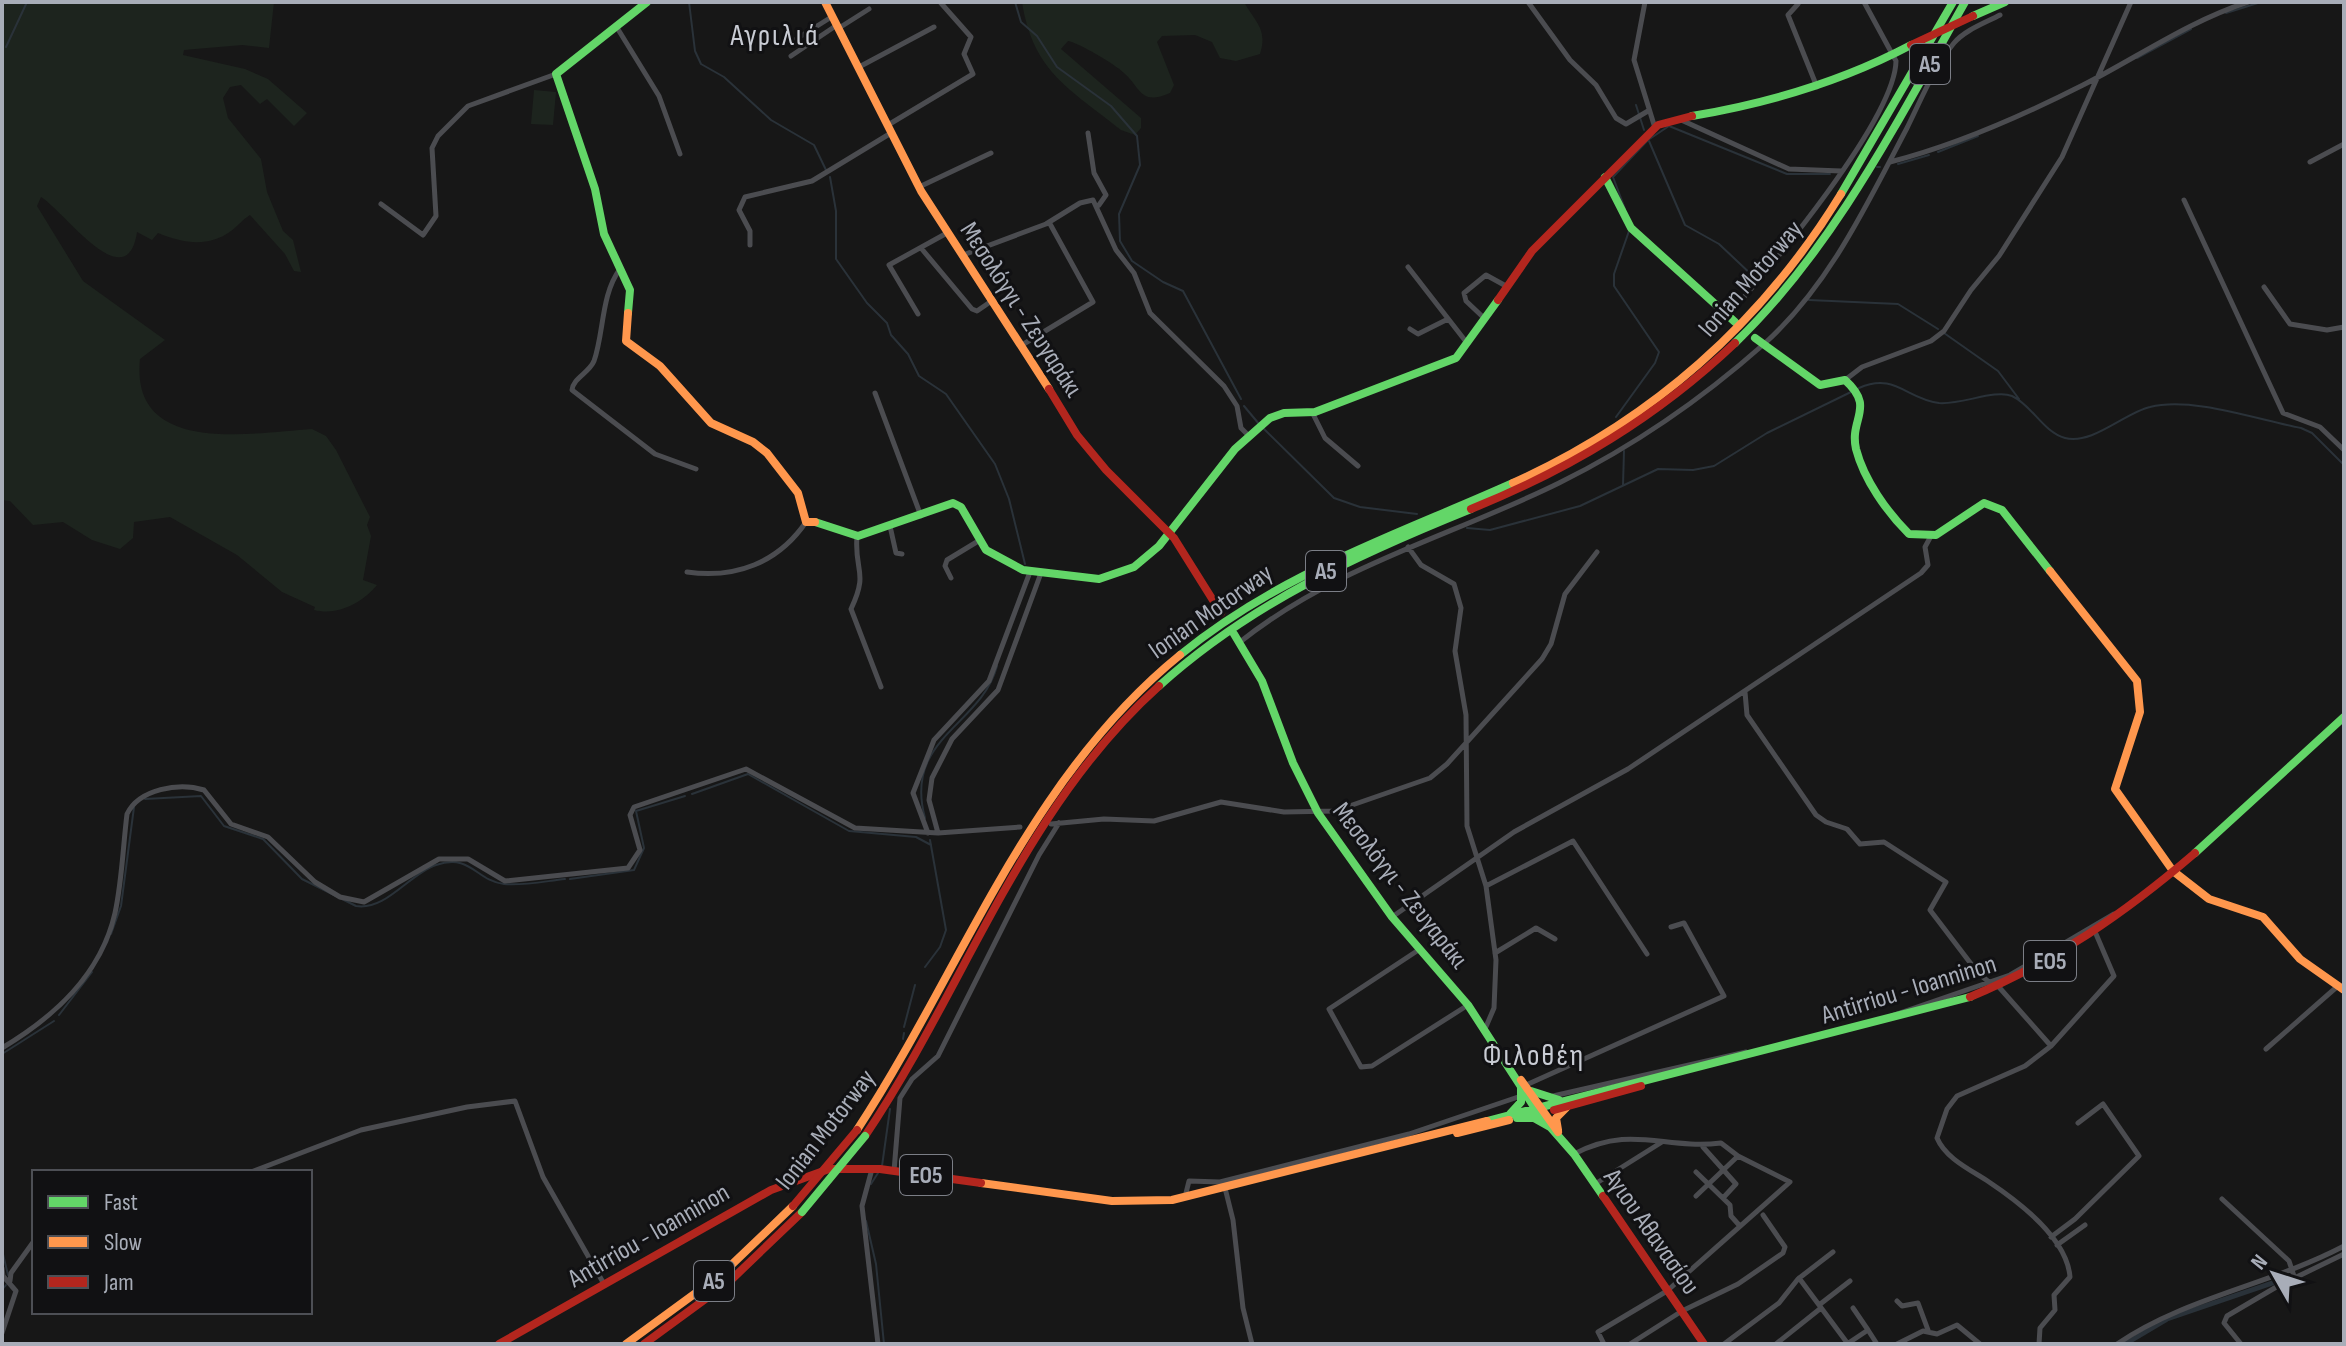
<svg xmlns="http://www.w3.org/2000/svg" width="2346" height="1346" font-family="'Sofia Sans Condensed',sans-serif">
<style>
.green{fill:#1d241e}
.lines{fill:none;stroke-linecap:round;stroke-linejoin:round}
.stream{stroke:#2a3239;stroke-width:2}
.canal{stroke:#2a3239;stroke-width:5}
.street{stroke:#4b4c50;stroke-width:5}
.fast{stroke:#63d668;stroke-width:8}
.slow{stroke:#ff974d;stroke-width:8}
.jam{stroke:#b3261e;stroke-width:8}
.fast-bridge{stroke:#63d668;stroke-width:8}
.jam-bridge{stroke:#b3261e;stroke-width:8}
.labels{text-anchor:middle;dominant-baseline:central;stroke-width:6;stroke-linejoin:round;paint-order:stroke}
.shield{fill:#111113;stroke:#7b7e86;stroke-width:2}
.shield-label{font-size:24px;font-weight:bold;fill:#a8adb8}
.street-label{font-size:26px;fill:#a8adb8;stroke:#111113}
.quarter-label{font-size:30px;letter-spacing:2px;fill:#c9ccd4;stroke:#111113}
</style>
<rect width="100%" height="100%" fill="#171717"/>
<path class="green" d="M2,2H274L269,48L242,45L184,50L183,55L245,69L268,79L307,113L294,126L267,99L260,104L241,85L230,87L223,98L228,118L261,159L267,192L283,231L293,240L301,272L294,271L285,254L250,215C243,219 238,226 231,231C208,248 183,243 158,233L152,240L137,232C127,300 64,211 41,197L37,206L83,281L165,340L140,359C130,456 251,433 312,429L326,436L336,450L370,517L367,525L371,536L363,580L377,585C362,603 338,616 314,610L315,607L282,592L237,555L170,517L134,522L133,538L120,549L92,540L63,522L33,525L10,501L2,500Z
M1022,2H1244C1255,22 1268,29 1260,54L1236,61L1220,58L1212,42L1195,35L1162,36L1157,42L1174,85L1170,93C1140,106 1141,88 1124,73C1115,64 1079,43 1068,41L1061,49L1141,118V128L1135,135L1121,130C1070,89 1033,72 1022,2Z
M534,90L556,92L553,125L531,124Z"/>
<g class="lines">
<path class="stream" d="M689,2L695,51L701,64L724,77L771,120L814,145L826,170
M1015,2L1021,22L1037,36L1057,67L1111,106L1137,136L1140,165L1119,214L1120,241L1132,261L1163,282L1183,291L1241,399
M2226,13L2261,2
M6,47L27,2
M2137,58L2191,29
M1636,105L1644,130
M1649,141L1685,225L1719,244L1754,277
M1938,152L1978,136
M1898,164L1929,155
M1877,167H1880
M830,177L836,211V259L867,303L887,323L891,335L908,354L919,376L946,394L995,464L1009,499L1025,564
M1625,209L1613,177L1648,140L1669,126L1787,174H1830
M1809,300L1898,304L1938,329
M1944,333L1998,371L2019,399
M1859,388C1895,372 1906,399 1939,403C1961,405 1995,389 2012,396C2032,405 2043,432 2065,438C2093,445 2124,413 2150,407C2191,396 2259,420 2301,428L2312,433L2344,465
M1244,406L1259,424
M1616,417L1655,363L1659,352L1614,286V274L1629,231
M1263,428L1334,498L1360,507L1417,514
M1623,485L1624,451
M1467,528L1490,530L1580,506L1658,469L1693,470L1714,466L1767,433L1853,391
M692,794L748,774L849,831L916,837L931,845
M145,799L201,796L224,826L263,839L302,879L356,906C386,911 409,874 436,865C471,853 476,881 504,884C523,886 546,881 565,879
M925,818C903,738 981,726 997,666
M570,879L634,870L644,848L636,811L685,796
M111,934L121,906L134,807
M925,967L940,947L946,930L930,840
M59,1015L92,972
M904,1027L915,985
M903,1039L904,1033
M2,1054L54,1021
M882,1166L890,1109
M871,1184L878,1173
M866,1221L876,1264L884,1344
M2,1250L8,1275
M2,1290L6,1285"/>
<path class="canal" d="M2125,1344L2167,1319L2290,1277"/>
<path class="street" d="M1528,2L1570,60L1596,85L1616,118L1626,124L1648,111
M1645,2L1634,60L1655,128
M1798,4L1788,15L1817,87
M616,26L659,96L680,154
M839,28L869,9
M790,43L833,16
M791,56L837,25
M859,67L934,27
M1679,119L1789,169L1841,171
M888,125L973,74L964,54L971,37L940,2
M1088,133L1094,173L1106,195L1099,205
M1890,162C1957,145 2022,116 2083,85C2138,57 2189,21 2248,2
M2310,162L2344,144
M919,187L991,153
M2184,200L2283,413L2320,427L2344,450
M381,204L423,235L436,216L432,148L438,136L468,106L556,74
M750,245V231L739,210L745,197L812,181L891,133
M921,248L972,309L977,311L993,300
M963,255L1046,224L1080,203L1093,200L1116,250L1134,273L1150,313L1224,386L1237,406L1241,428L1249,436
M1408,267L1467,343
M620,269C601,294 604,333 594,361C589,373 573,378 572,390L655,454L696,469
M2264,287L2290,324L2327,330L2344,327
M918,314L889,265L947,233
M1728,315C1769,270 1895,119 1896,61L1864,2
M1484,318L1466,301L1464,293L1486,275L1506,286
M1410,329L1418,334L1448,319
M1022,345L1093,302L1049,222
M1845,380L1862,367L1931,341L1944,331L1971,290L1999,256L2062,157L2131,2
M875,393L921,516
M1312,412L1325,438L1358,466
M890,526L896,553L902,554
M857,536C854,572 869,571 851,609L881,687
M1408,547L1421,565L1454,584L1461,608L1455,651L1466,715L1467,826L1486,886L1496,960L1494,1008L1485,1029
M687,572C735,579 778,563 806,522
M951,578L945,566L947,560L980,540
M1240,642C1335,566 1452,536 1559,483C1632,447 1703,398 1764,344C1829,286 1867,204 1907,128C1921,100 1934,67 1954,43C1965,30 1985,23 2000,15
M1745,692L1747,715L1816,815L1826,822L1847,829L1860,844L1884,842L1946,882L1930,910L1978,973L1995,987
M1051,824L1104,819L1154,821L1221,802L1284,812L1335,811L1430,778L1447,764L1542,659L1551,644L1565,594L1597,552
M928,833L913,793L934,740L989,681L1030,572
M938,833L929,800L932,778L952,739L998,690L1041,573
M1486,886L1573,841L1647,954
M1392,917L1514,832L1628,769L1921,573L1928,565L1925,547L1931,536
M1420,949L1329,1009L1361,1067L1372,1066L1468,1005
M1495,953L1536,928L1555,939
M1998,986L2051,1046L2025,1066L1957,1096L1947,1109L1937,1138C1946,1159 1971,1170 1989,1182C2019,1202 2067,1238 2070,1277L2054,1295L2055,1310L2040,1328L2039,1344
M1891,1016L2010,975L2114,914
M2051,1046L2114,976L2096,934
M2,1048C54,1017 101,975 115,913C122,881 123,846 127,814C139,789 179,782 204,790L231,824L268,837L315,882L340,897L364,902L439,859H468L505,881L628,868L640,850L630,815L634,807L746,769L855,828L938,833L1020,827
M2266,1049L2339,985
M1526,1085L1724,996L1684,923L1671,927
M1553,1096L1746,1052
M1703,1147L1736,1184L1723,1198
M1574,1154C1632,1124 1663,1150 1721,1143L1738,1156L1790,1182L1667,1291L1598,1332L1604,1344
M872,1169L862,1206L878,1344
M894,1171L900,1098L912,1079L938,1056L1039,855L1059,823
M226,1172H241
M251,1172L361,1130L467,1107L515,1101L543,1177L604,1284
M1696,1172L1730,1205L1731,1216L1739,1225
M1224,1184L1233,1220L1243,1308L1252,1344
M1595,1184L1662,1142
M1696,1196L1738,1156
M1185,1197L1189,1181L1220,1182L1409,1134L1521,1096
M2222,1199L2289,1261L2295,1279
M2051,1237L2075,1219L2139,1156L2103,1104L2078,1123
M2057,1245L2085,1225
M2,1268L3,1276L16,1291L2,1333
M1799,1278L1848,1344
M10,1281L11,1273L34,1241
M1897,1301L1902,1306L1918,1303L1928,1330
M1819,1305L1850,1281
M1853,1308L1868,1330
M1630,1344L1682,1311L1738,1284L1783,1253L1785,1247L1763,1215
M1724,1344L1779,1303L1798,1279L1833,1252
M1776,1344L1821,1308
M1847,1344L1868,1330L1877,1344
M1897,1344L1923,1331L1937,1334L1957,1325L1980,1344
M2117,1344C2186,1297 2270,1285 2344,1246
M2241,1344L2224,1323L2227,1316L2278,1286L2344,1254"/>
<path class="fast" d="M1973,16L2005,2
M1692,116C1770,103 1841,82 1911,45
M1605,177L1631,228L1735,322
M1841,194L1953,2
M628,313L630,290L604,234L595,189L556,74L647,2
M1755,338L1820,385L1845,380C1876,408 1849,418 1856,449C1864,480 1887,512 1909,534L1936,535L1984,503L2002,510L2050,571
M1735,343C1834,248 1898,120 1965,2
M815,522L858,536L953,503L961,507L986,550L1023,570L1099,579L1134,567L1159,546L1235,449L1270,418L1284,413L1315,412L1456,358L1498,300
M1234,634L1262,681L1293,763L1318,813L1392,917L1468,1005L1538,1113L1574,1154L1603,1196
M1180,655C1282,572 1395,536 1513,483
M1159,686C1251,603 1357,555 1471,509
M2195,853L2344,717
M1531,1091L1559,1100
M1510,1114L1521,1102V1088
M1517,1118H1534L1550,1127
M1487,1121L1970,997"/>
<path class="slow" d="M825,2L921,191L1049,389
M628,313L626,341L660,366L711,423L753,442L767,453L798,493L806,522H815
M1513,483C1651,421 1762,323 1841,194
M2050,571L2137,681L2140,712L2115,789L2173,871L2209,899L2263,917L2300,959L2344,990
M1521,1080L1558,1132
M857,1130C962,970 1027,779 1180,655
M1558,1130L1556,1118L1566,1108
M1457,1133L1509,1120
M981,1183L1112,1201L1172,1200L1487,1121
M626,1344L723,1273L793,1206"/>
<path class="jam" d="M1498,300L1532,251L1658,125L1692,116
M1049,389L1077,435L1106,470L1174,538L1221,613
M1471,509C1570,469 1657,417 1735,343
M1970,997C2054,962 2125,913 2195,853
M1554,1110L1641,1086
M865,1136C966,986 1022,809 1159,686
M1603,1196L1704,1344
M499,1344L771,1190L829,1169H880L981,1183
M644,1344L730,1281L802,1212"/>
<path class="fast-bridge" d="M802,1212L865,1136"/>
<path class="jam-bridge" d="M1911,45L1973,16
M793,1206L857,1130"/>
</g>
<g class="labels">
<g class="shield">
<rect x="1910" y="44" width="40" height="40" rx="6"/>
<rect x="1306" y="551" width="40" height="40" rx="6"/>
<rect x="2024" y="941" width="52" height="40" rx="6"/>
<rect x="900" y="1155" width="52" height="40" rx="6"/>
<rect x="694" y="1261" width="40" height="40" rx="6"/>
</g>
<g class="shield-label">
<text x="1930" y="64">Α5</text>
<text x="1326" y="571">Α5</text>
<text x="2050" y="961">ΕΟ5</text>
<text x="926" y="1175">ΕΟ5</text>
<text x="714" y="1281">Α5</text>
</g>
<g class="street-label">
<text transform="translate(1751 279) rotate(-49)">Ionian Motorway</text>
<text transform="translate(1021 310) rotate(57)">Μεσολόγγι - Ζευγαράκι</text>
<text transform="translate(1211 612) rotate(-35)">Ionian Motorway</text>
<text transform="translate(1400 886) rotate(52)">Μεσολόγγι - Ζευγαράκι</text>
<text transform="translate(1909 990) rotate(-17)">Antirriou - Ioanninon</text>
<text transform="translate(826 1130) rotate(-52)">Ionian Motorway</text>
<text transform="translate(1651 1232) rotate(55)">Αγιου Αθανασίου</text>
<text transform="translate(649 1236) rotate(-30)">Antirriou - Ioanninon</text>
</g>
<g class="quarter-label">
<text x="775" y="36">Αγριλιά</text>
<text x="1534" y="1056">Φιλοθέη</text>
</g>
</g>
<rect width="2346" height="1346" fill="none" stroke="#a8adb8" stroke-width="8"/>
<rect x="32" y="1170" width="280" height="144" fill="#111113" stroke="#4d4f55" stroke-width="2"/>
<rect x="48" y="1196" width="40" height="12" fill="#63d668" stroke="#4d4f55" stroke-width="2"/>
<text x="104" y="1210" font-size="24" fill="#a8adb8">Fast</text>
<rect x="48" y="1236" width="40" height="12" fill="#ff974d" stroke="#4d4f55" stroke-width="2"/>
<text x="104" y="1250" font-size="24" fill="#a8adb8">Slow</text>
<rect x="48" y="1276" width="40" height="12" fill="#b3261e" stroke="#4d4f55" stroke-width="2"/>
<text x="104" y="1290" font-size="24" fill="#a8adb8">Jam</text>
<g transform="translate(2274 1274) rotate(309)" stroke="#111113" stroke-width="6" paint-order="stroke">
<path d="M0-6L14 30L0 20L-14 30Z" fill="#a8adb8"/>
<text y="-12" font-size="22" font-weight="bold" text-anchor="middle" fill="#a8adb8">N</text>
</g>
</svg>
